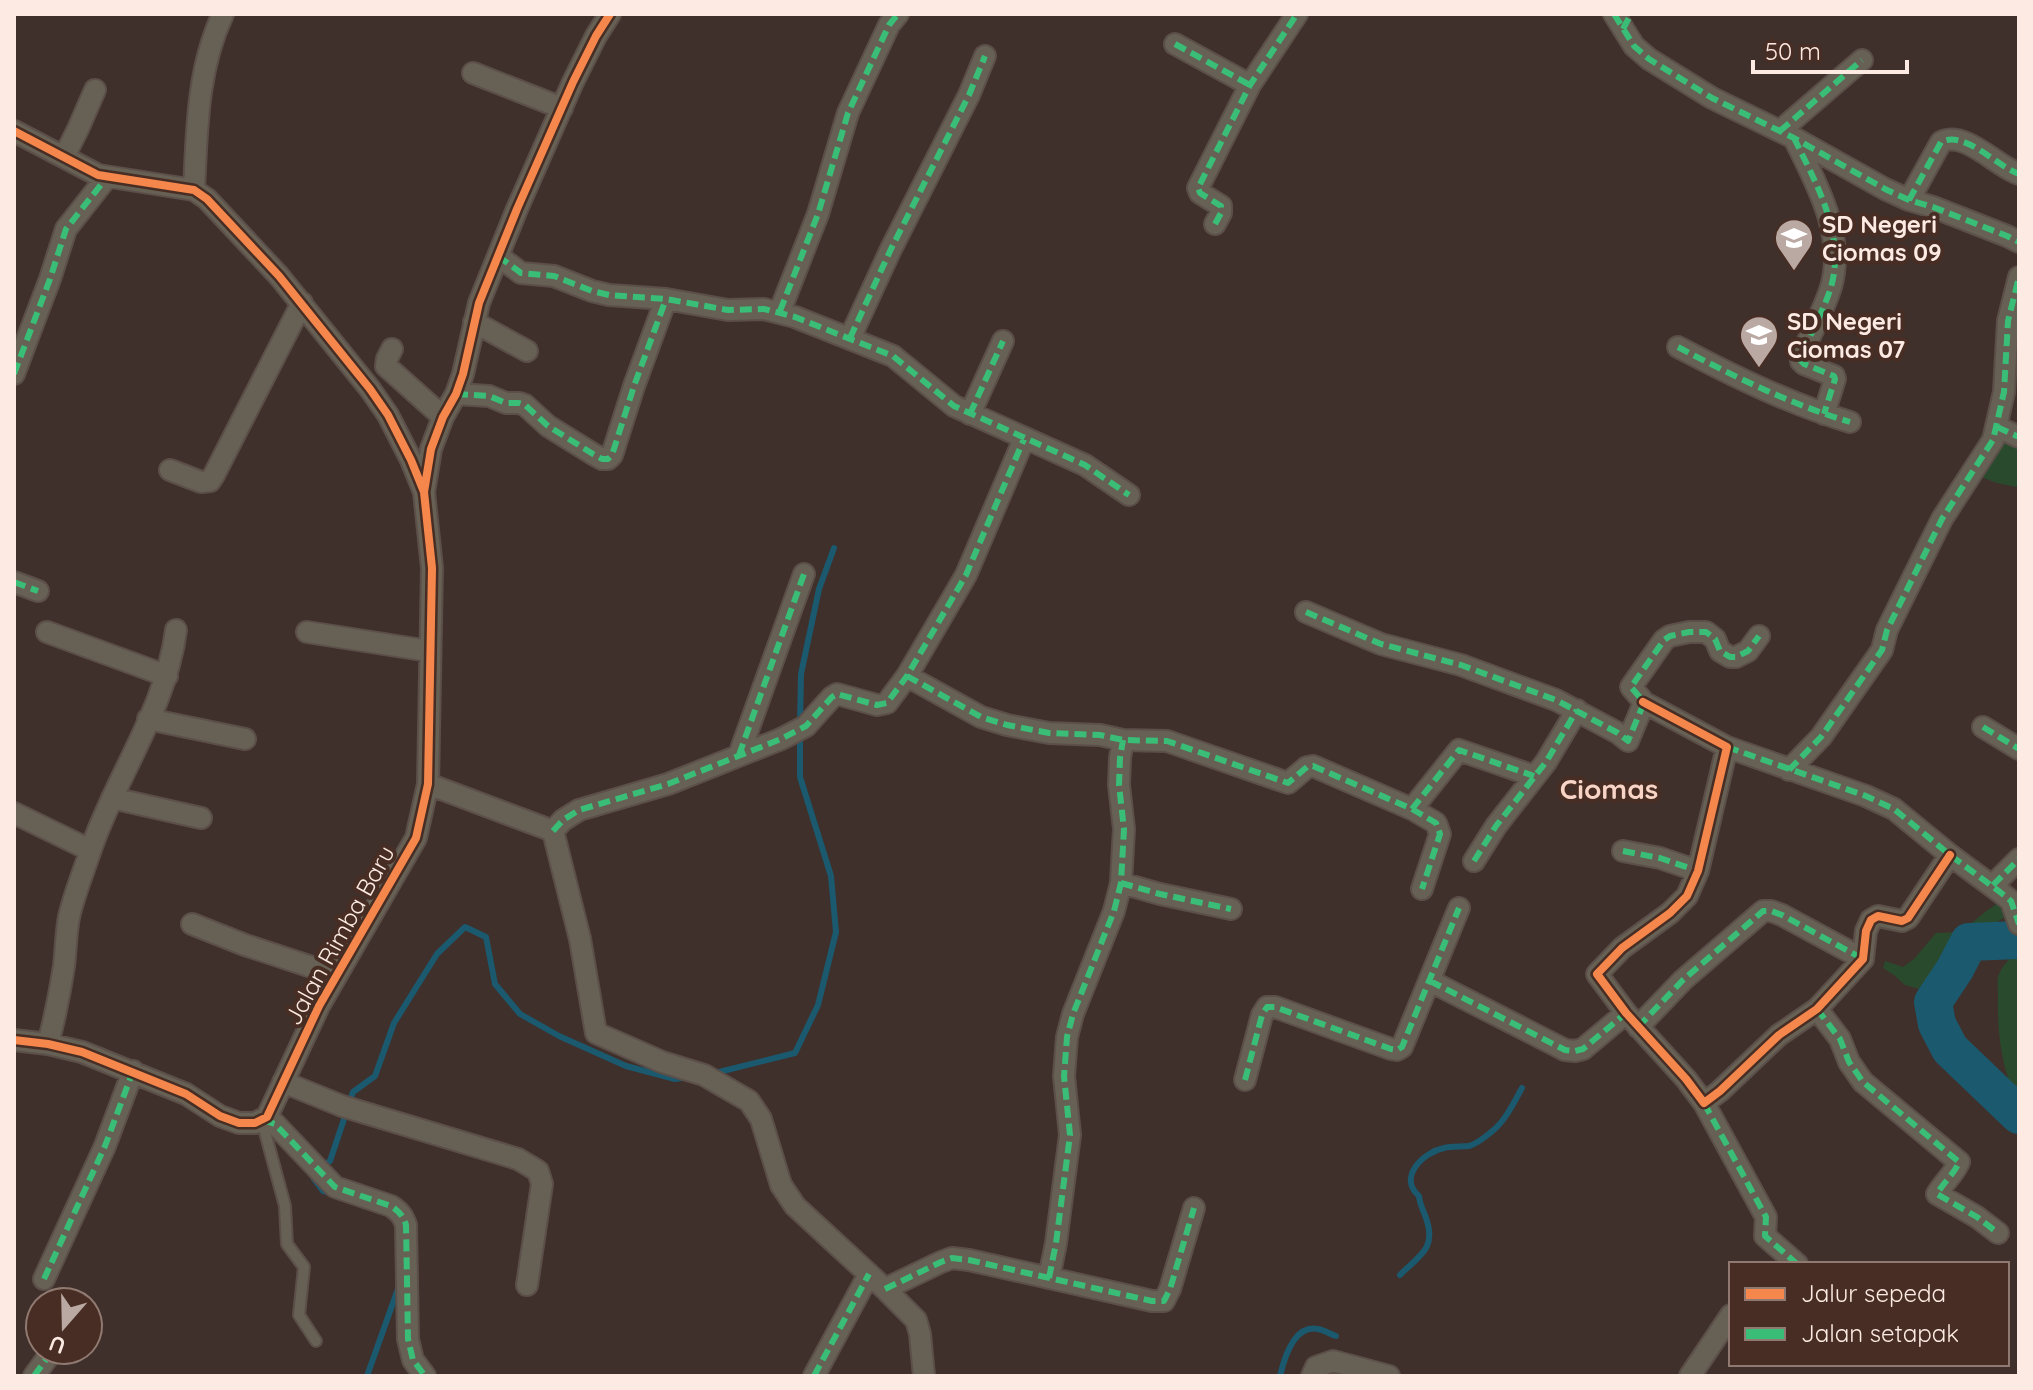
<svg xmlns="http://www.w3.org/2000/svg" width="2033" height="1390" font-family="Quicksand,sans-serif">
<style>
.green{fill:#294a2d}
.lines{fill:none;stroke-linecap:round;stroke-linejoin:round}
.stream{stroke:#1b596f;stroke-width:6}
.river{stroke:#1b596f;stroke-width:38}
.lane-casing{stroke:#5c4f4a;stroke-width:14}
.street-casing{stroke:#5c4f4a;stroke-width:24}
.lane{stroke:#666154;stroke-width:10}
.street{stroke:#666154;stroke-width:20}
.quiet{stroke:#3abd76;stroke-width:6;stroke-dasharray:12 6;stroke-linecap:butt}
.cycleway-casing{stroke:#472d23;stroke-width:13}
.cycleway{stroke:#f5874c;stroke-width:8}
.labels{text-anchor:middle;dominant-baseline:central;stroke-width:8;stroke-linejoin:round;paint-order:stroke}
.poi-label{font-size:24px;font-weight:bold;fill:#fceae3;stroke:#472d23;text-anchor:start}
.street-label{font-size:24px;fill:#fceae3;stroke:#472d23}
.quarter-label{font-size:28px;font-weight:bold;fill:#f7d4c6;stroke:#472d23}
</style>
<rect width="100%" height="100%" fill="#3f302b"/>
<path class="green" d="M1997,417L2019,425V482L2016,487L1997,483L1967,472C1974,451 1979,431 1997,417Z
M2014,892L2019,894V917L2008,915L1978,934L1966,938L1951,968L1929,1000L1919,989L1905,985L1894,975L1883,968L1885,961L1903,967L1914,959L1936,933L1961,932L1985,912Z
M2019,955V1101C2001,1073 1997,1028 1998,996C1998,990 1997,982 1998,977C2001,967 2009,957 2019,955Z"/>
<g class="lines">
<path class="stream" d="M800,724L801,674L819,589L834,548
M711,1074L795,1053L818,1005L836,932L831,876L800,777V735
M320,1167L330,1161L353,1092L375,1076L394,1023L437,954L465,927L486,937L495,984L520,1014L559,1036L626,1066L675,1079L688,1077
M314,1179L323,1191L333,1194
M1400,1275C1418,1256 1436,1250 1427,1221C1424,1211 1420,1206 1419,1196C1397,1177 1424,1152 1444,1148C1452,1146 1461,1147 1469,1146C1476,1144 1484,1138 1490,1133C1505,1122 1513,1104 1522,1088
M367,1376L399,1286
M1280,1376C1284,1359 1294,1324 1318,1329C1324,1330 1330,1334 1336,1336"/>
<path class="river" d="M2019,940L1969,942L1955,969L1933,1002L1937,1024L1950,1049L2019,1115"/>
<g class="lane-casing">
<path id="lane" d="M262,1121L285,1206L287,1244L304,1267L299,1315L316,1341"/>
</g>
<g class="street-casing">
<path id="street" d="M1614,14L1634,46L1649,59L1712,98L1794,138L1885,189L1909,200L1933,207L2007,236L2019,242
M1175,44L1250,85
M473,73L562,108
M14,131L98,175L194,190L207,199L279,276L370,389L388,415L411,460L424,492L432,568L428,784L416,838L319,1006L267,1117L255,1123H239L220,1116L186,1094L82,1052L48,1044L14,1040
M1780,131L1862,60
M1794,138C1816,183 1846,235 1831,287C1824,310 1810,334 1801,357V361L1804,364L1834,376L1835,379L1824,414
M64,157L78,129L95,90
M194,190C197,130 197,69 223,14
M1909,200L1941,142C1965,130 1996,166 2019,174
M1215,224L1221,213V206L1200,193L1198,188L1250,85L1297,14
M498,256L521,273L554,276L592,291L609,295L666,299L728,310L764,309L795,317L893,356L954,406L1085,465L1129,495
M780,311L818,214L848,113L889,25L898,14
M474,322L527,351
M850,338L891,249L969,95L985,56
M1678,347C1733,376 1790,404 1850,422
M392,349L387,359L386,366L443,417
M14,374L50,279L66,229L107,177
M456,394L489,396L506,403H519L525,405L548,426L593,454L602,459H608L612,455L634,386L666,299
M970,414L1003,341
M1997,427L2019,437
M170,470L201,482L210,481L214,475L302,303
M424,492L431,449L443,417L456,394L463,374L479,303L517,209L573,82L596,36L610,14
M14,582L38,591
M1306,612L1381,644L1461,665L1556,700L1618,733L1628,741L1643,705L1642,700L1631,687L1664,640L1670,636L1689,632H1706L1715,639L1720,651L1730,657H1736L1748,651L1759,636
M47,632L167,676
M307,632L429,651
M907,676L981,717L1007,725L1049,733L1100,735L1123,740L1167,741L1288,783L1307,767L1313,766L1412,809L1436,823L1440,834L1422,889
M1643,702L1727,747L1698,871L1687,896L1670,913L1622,948L1597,974L1626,1013L1686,1079L1704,1103L1720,1091L1779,1035L1817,1009L1863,959L1866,931L1871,920L1878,916L1902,921L1908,918L1950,855
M148,719L245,739
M1983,727L2019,749
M1727,747L1866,796L1894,809L1950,855L2000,892L2011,901L2019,924
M739,755L804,574
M1789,770L1821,737L1882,650L1887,630L1942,519L1993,440L2004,392L2008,321L2019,277
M428,784L553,831L580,939L596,1033L662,1062L704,1075L749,1101L761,1119L781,1185L795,1206L885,1289L916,1320L920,1334L924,1376
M112,798L201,818
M1412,809L1459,750L1534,776
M14,813L90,850
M553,831L563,820L579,810L668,784L781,739L806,726L832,697L837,694L877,705L887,703L907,676L966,575L1024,439
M1623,851L1660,858L1698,871
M1474,861L1496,826L1546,762L1577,710
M1121,883L1160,894L1231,909
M1993,885L2019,859
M192,924L245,945L336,975
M1430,981L1565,1050L1575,1051L1583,1049L1626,1013
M1817,1009L1840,1039L1849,1062L1863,1082L1959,1162C1955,1173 1943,1183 1937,1194L1977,1217L1998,1233
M1638,1027L1683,980L1763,911H1771L1782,915L1863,959
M48,1044C55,1017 60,992 64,966C66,949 66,933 69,917C74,895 83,873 90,852C115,777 166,710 176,630
M1245,1080L1262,1015L1267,1007H1275L1391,1049L1397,1050L1402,1047L1459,908
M283,1082L342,1106L518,1159L538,1171L542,1184L527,1285
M1704,1103L1766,1217L1765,1236L1797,1264
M263,1120L275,1124L335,1187L391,1206C400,1212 403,1216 406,1225L408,1339L413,1360L425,1376
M1049,1278L1056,1243L1070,1135L1064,1076L1067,1037L1073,1014L1114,911L1121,883L1124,829L1119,785L1120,758L1123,740
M44,1279L105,1146L133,1071
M885,1289L941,1262L952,1258L969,1260L1152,1301H1164L1170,1289L1194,1208
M34,1376L53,1350
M814,1376L869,1274
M1312,1376L1316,1367L1333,1361L1389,1376
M1690,1376L1731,1315"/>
</g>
<use href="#lane" class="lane"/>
<use href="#street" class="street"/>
<path class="quiet" d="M1614,14L1634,46L1649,59L1712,98L1794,138L1885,189L1909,200L1933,207L2007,236L2019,242
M1623,29L1631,14
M1175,44L1250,85
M1780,131L1862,60
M1794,138C1816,183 1846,235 1831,287C1824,310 1810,334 1801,357V361L1804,364L1834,376L1835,379L1824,414
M1909,200L1941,142C1965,130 1996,166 2019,174
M1215,224L1221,213V206L1200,193L1198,188L1250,85L1297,14
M498,256L521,273L554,276L592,291L609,295L666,299L728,310L764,309L795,317L893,356L954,406L1085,465L1129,495
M780,311L818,214L848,113L889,25L898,14
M850,338L891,249L969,95L985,56
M1678,347C1733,376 1790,404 1850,422
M14,374L50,279L66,229L107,177
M456,394L489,396L506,403H519L525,405L548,426L593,454L602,459H608L612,455L634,386L666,299
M970,414L1003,341
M1997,427L2019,437
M14,582L38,591
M1306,612L1381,644L1461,665L1556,700L1618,733L1628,741L1643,705L1642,700L1631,687L1664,640L1670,636L1689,632H1706L1715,639L1720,651L1730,657H1736L1748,651L1759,636
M907,676L981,717L1007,725L1049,733L1100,735L1123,740L1167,741L1288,783L1307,767L1313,766L1412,809L1436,823L1440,834L1422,889
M1983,727L2019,749
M1727,747L1866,796L1894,809L1950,855L2000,892L2011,901L2019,924
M739,755L804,574
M1789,770L1821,737L1882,650L1887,630L1942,519L1993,440L2004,392L2008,321L2019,277
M1412,809L1459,750L1534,776
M553,831L563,820L579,810L668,784L781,739L806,726L832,697L837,694L877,705L887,703L907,676L966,575L1024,439
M1623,851L1660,858L1698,871
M1474,861L1496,826L1546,762L1577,710
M1121,883L1160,894L1231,909
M1993,885L2019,859
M1430,981L1565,1050L1575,1051L1583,1049L1626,1013
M1817,1009L1840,1039L1849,1062L1863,1082L1959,1162C1955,1173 1943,1183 1937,1194L1977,1217L1998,1233
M1638,1027L1683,980L1763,911H1771L1782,915L1863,959
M1245,1080L1262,1015L1267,1007H1275L1391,1049L1397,1050L1402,1047L1459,908
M1704,1103L1766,1217L1765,1236L1797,1264
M263,1120L275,1124L335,1187L391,1206C400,1212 403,1216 406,1225L408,1339L413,1360L425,1376
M1049,1278L1056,1243L1070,1135L1064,1076L1067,1037L1073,1014L1114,911L1121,883L1124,829L1119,785L1120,758L1123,740
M44,1279L105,1146L133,1071
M885,1289L941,1262L952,1258L969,1260L1152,1301H1164L1170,1289L1194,1208
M34,1376L53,1350
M814,1376L869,1274"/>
<g class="cycleway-casing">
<path id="cycleway" d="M14,131L98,175L194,190L207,199L279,276L370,389L388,415L411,460L424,492L432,568L428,784L416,838L319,1006L267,1117L255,1123H239L220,1116L186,1094L82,1052L48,1044L14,1040
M424,492L431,449L443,417L456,394L463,374L479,303L517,209L573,82L596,36L610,14
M1643,702L1727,747L1698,871L1687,896L1670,913L1622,948L1597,974L1626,1013L1686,1079L1704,1103L1720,1091L1779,1035L1817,1009L1863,959L1866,931L1871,920L1878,916L1902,921L1908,918L1950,855"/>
</g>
<use href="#cycleway" class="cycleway"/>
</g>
<defs>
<g id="school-pin" transform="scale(2)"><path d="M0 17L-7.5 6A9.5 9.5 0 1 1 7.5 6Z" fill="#baa9a3" stroke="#472d23"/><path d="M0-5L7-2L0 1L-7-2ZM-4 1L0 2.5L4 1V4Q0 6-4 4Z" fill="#fff"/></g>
</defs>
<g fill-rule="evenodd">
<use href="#school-pin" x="1794" y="238"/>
<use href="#school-pin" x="1759" y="335"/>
</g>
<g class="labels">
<g class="poi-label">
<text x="1822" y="224">SD Negeri<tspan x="1822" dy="28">Ciomas 09</tspan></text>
<text x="1787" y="321">SD Negeri<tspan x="1787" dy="28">Ciomas 07</tspan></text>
</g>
<g class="street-label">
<text transform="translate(339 935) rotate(-61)">Jalan Rimba Baru</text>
</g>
<g class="quarter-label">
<text x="1609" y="788">Ciomas</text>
</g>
</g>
<rect width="2033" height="1390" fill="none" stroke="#fceae3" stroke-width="32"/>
<rect x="1729" y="1262" width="280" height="104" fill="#472d23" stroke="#8f7970" stroke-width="2"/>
<rect x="1745" y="1288" width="40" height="12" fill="#f5874c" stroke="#8f7970" stroke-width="2"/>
<text x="1801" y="1302" font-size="24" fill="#fceae3">Jalur sepeda</text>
<rect x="1745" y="1328" width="40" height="12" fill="#3abd76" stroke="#8f7970" stroke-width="2"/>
<text x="1801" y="1342" font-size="24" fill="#fceae3">Jalan setapak</text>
<g transform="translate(64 1326) rotate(200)"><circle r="38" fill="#472d23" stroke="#8f7970" stroke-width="2"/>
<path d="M0-6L14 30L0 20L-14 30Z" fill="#baa9a3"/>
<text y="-12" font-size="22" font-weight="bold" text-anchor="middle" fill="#fceae3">U</text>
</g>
<path d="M1753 60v12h154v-12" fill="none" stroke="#fceae3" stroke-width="4"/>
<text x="1765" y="60" font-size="24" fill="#fceae3" stroke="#472d23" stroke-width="6" paint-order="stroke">50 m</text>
</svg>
